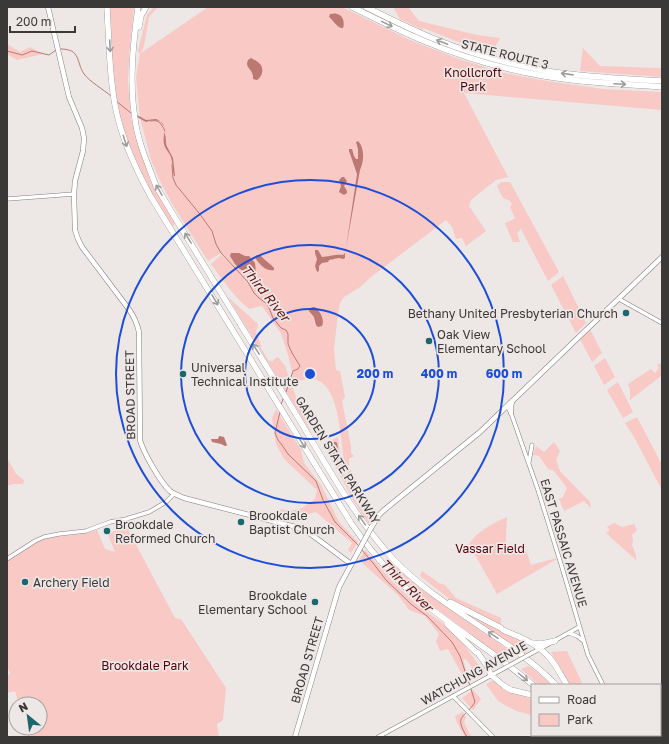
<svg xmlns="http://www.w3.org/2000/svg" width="669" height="744" font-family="'Golos Text',sans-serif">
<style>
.green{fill:#f8c9c5}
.water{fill:#bc7974}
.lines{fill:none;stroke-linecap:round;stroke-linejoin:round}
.stream{stroke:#bc7974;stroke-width:1}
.secondary-casing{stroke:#837e7d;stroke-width:4.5}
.primary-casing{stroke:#837e7d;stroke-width:5.5}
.highway-casing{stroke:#837e7d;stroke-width:6}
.secondary{stroke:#fff;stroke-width:3.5}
.primary{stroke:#fff;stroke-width:4.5}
.highway{stroke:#fff;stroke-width:5.5}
.secondary-bridge-casing{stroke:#837e7d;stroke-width:4.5;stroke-linecap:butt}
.primary-bridge-casing{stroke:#837e7d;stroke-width:5.5;stroke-linecap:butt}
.secondary-bridge{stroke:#fff;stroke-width:3.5}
.primary-bridge{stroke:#fff;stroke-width:4.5}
.oneway{stroke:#9d9c9c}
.ring{fill:none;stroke:#1d4ed8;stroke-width:2}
.poi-dot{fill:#1a676e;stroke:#ede7e6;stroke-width:1.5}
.labels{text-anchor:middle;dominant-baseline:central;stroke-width:3.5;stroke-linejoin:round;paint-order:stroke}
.street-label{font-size:12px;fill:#3b3838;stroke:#ede7e6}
.park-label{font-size:12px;fill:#56010a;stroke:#ede7e6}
.poi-label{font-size:12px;fill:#3b3838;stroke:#ede7e6;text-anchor:start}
.water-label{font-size:13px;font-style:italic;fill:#641115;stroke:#ede7e6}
.centre{fill:#1d4ed8;stroke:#ede7e6;stroke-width:2}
.ring-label{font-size:12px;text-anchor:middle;font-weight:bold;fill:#1d4ed8;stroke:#ede7e6;stroke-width:3.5;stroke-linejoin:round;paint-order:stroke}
</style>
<rect width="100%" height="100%" fill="#ede7e6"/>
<path class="green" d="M110,7H134L129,56L128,81L131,119L139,146L151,182L175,223L174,226L172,225L151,193L138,168L123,132L114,89Z
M154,7H158L149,17L144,46L141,53L208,7H342L410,40L456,58L504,73L547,81L603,89L662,92V110L464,93L508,177L496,180L471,200L469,206L486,231L466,246L462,238L456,239L452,227L446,220L371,277L360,287L344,297L340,303L338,314L334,349L336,370L340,371L345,397L342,401L351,447V453L354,456L349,459V467L355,478L363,499L360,502C354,491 348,477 345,465C340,443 341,389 317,380C309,377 301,382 293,380C293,371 284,339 280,332C274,323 268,315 262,306L249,309C233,296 223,280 211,264L221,255L235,269L221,253L208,261L171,202L161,183L151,160L140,118L136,77L140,54L138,51L147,15Z
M393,7H408L419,21L477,35L500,38L492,53L456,41L423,28V30L400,19Z
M7,44L20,52L30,47L43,54L17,60L7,54Z
M583,48L600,66L659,68L662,67V77L580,71Z
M501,182H510L559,272L548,281L521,229L517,233L520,242H513L505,223L512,220L515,218L510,207L512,204L510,201L503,198L497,186Z
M563,276L586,323L576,333L551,285Z
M228,297L258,324L256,332L261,345V348L268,360L273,362V360L278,357L285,366L299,405L312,434Z
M590,329L602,353L592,362L580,339Z
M605,358L615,377L604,385L594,366Z
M661,363H662L661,376L630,400V389L628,384L651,369L655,373L659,368L657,365Z
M618,382L633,412L623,418L607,390Z
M276,409L301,450L304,463L321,485L339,522L358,542L351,553L348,550L352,543L316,512L296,518L277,517L281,509L290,511L302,508L315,499L317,490L284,459L276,444L272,418Z
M637,417L662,465V490L634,437L625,423Z
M338,437C341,466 347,499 371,519L369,524L353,500L324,444Z
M554,442L560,451L556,460L560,471L590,502L591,508L584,501L564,511L559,499L563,497L567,488L554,471L548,469L539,456L533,455L536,446L544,452Z
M7,458L16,474L24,480L23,484H13L7,486Z
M507,517L505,555L526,550L531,565L557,558V559L497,594L469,544C476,532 494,523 507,517Z
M124,522L175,618L181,619L226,688L223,720L217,724L219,737H28L26,728H40V704H19L15,691L7,693V675L10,674L7,665V562C19,554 34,542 48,538C64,535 81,536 97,530L105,549L115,552L108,535L116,530L114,523Z
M614,523L622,527L634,524L637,530L632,535L633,541L632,545L636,555V560L606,533L610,530L607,527Z
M365,550L393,582L416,604L455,632L485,674L479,677L466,659L463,660L470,682L467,683L448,649L440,651L436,641L439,634L425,616L409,610L398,595L359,560Z
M394,565C409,579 426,591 442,604C466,621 490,637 514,654L504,659L425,600L392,568Z
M422,571L439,583L445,585L456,598L501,618V625L481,616L447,597L420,576Z
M466,613L516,637L528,649L525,654Z
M567,651L583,685H570L551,652Z
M529,666L545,679L551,685H539L521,669Z
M492,681H494L506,691L532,699V715L516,711L498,701L486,684Z
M473,690L481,699L473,710L462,698Z
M463,712L466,717L464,722L470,735L474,737H465L457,723L455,716Z"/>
<path class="water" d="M330,14C332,14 335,13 337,14C343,15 345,23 343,28C338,29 334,21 329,17Z
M251,58C253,59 257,61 259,63C265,68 262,77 257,80L253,79C253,77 253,75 252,73C250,68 245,67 248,60Z
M137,115L146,120L156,119L160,121L164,126L165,129V143L173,158L175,176H174C172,170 173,163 171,157C169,152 165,149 164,144C163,139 164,135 165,131C165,119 154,119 146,122L137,117Z
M358,141C365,148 364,162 360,170L346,248L357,174L349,151V149H352L354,156L356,159H358V149L356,142Z
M342,177H344L347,181L344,186L347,191V193L344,195L339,192L341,186L339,180Z
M315,250H318L322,257C329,257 335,254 343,255L345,253V258L343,259L339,258L329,260L328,262L322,263L319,266V271L317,272L315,266L317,259L315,253Z
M231,253H239L245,256H249L255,263L256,272L253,274C239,270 238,269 230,256Z
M257,256H261C265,261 270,263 274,268V270C267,272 260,265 256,259Z
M312,307H315C320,311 325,320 322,326L318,327L316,325L314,317L309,311V310Z
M219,436L224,437L227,445L226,446H225L221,444L212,442L211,439H218Z
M334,442H336L337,443L339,455L334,459L329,451L328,446Z"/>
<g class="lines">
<path class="stream" d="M61,49C81,49 76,62 84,74C89,81 104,90 111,96
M7,51L22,55L32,51L49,55L56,50
M116,101L131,113
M150,121C160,119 161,124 165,131
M165,136L166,147
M172,165L173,178L176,185L199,213L212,231L216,244L221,253L248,282L254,293L259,298L267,304L269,308L273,318L281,328L286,330L288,334V344L292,353L300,366L298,369L293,371L286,392
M281,405L283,399
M280,412L275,433L278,440L282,445L288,454L316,481L323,500L335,522L359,546
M361,549L373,563L386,580L412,605L427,616L452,642L460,656L470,686
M467,737C453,714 465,719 475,702L471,689"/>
<g class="secondary-casing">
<path id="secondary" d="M7,199L74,194
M619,299L662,323
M507,406L511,413L538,490L561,564L588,655L603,685
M529,462L532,445
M7,559L35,541L44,537L59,534L86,531L110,522L126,519L149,512L166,502L174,494
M569,633L577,636L582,640
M554,641L579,627
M532,653L549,644
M453,696L493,737
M627,735V737
M378,737L501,670"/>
</g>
<g class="primary-casing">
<path id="primary" d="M48,7L69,97L82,128L84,138L83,151L75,181L74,194L75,230L78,239L82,247L128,308C134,316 137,323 139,332L140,440C143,452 161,483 170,491C174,494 179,496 184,498L303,529L312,535L351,564
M511,413V407L512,401
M371,528L378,516L383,511L480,432L662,257
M295,737L339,587L358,552"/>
</g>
<g class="highway-casing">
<path id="highway" d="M107,7C109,40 109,73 115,105C121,138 135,168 151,197L351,523C372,553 396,582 425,604C460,632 499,656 533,685
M138,7C133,44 129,82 135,119C138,143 148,164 156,186C200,260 246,333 291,406C323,458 352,515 394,560C442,610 508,636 556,685
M352,7C376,19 400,31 424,41C462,57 503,69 544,76C583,83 622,84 662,87
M366,7C388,18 410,29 432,38C471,54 511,65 553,72C589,77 625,79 662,81
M139,27L141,16L146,7
M450,602L501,628
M447,624L476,652
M503,630C519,637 536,643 548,656C556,664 561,676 567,685
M533,643L541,644L555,641
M478,653L487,666L491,675L504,686L511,690L532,695
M577,735L579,737
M595,735L596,737"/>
</g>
<use href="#secondary" class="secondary"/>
<use href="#primary" class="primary"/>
<use href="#highway" class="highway"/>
<g class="secondary-bridge-casing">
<path id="secondary-bridge" d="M501,670L532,653"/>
</g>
<g class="primary-bridge-casing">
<path id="primary-bridge" d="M358,552L371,528"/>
</g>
<use href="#secondary-bridge" class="secondary-bridge"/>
<use href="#primary-bridge" class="primary-bridge"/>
</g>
<defs><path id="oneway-shaft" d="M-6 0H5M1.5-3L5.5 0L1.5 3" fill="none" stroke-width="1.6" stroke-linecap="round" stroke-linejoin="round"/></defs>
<g class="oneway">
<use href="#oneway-shaft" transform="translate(387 24) rotate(26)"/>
<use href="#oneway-shaft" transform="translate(442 42) rotate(-159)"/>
<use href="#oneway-shaft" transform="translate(110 46) rotate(87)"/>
<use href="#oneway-shaft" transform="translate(567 74) rotate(-172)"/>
<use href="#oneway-shaft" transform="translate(620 84) rotate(3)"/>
<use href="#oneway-shaft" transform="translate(125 141) rotate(72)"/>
<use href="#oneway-shaft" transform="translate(159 190) rotate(-120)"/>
<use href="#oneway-shaft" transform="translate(188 238) rotate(-122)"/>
<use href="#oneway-shaft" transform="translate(215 300) rotate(59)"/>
<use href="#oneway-shaft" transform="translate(256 349) rotate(-122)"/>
<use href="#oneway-shaft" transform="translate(302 443) rotate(58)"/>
<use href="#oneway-shaft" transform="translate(362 520) rotate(-125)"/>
<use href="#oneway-shaft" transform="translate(493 635) rotate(-146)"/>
<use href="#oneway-shaft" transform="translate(523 677) rotate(39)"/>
</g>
<g class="ring">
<circle cx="310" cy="374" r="65"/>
<circle cx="310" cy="374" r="129"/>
<circle cx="310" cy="374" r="194"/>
</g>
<g class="poi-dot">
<circle cx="626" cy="313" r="4"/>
<circle cx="429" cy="341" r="4"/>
<circle cx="183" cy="374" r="4"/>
<circle cx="241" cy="522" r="4"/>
<circle cx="107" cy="531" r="4"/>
<circle cx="25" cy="582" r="4"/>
<circle cx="315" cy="602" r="4"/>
</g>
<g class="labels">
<g class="street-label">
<text transform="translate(505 54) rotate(14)">STATE ROUTE 3</text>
<text transform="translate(130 395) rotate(-91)">BROAD STREET</text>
<text transform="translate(338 460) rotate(58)">GARDEN STATE PARKWAY</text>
<text transform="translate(564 543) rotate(73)">EAST PASSAIC AVENUE</text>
<text transform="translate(307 660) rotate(-74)">BROAD STREET</text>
<text transform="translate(474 673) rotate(-29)">WATCHUNG AVENUE</text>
</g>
<g class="park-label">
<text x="473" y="72">Knollcroft<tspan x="473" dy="14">Park</tspan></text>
<text x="490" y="548">Vassar Field</text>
<text x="145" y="665">Brookdale Park</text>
</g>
<g class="poi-label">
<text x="618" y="313" text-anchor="end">Bethany United Presbyterian Church</text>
<text x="437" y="334">Oak View<tspan x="437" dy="14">Elementary School</tspan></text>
<text x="191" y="367">Universal<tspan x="191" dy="14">Technical Institute</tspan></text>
<text x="249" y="515">Brookdale<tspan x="249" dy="14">Baptist Church</tspan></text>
<text x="115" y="524">Brookdale<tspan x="115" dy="14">Reformed Church</tspan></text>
<text x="33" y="582">Archery Field</text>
<text x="307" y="595" text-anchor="end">Brookdale<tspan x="307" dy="14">Elementary School</tspan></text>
</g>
<g class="water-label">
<text transform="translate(266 293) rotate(51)">Third River</text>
<text transform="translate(407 585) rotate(45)">Third River</text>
</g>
</g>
<circle cx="310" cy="374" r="6" class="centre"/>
<g class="ring-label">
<text x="375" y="378">200 m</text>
<text x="439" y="378">400 m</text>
<text x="504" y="378">600 m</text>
</g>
<rect width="669" height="744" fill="none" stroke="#3b3838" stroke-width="16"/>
<rect x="531" y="684" width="130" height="52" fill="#ede7e6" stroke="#a6a1a0"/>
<rect x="539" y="697" width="20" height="6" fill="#ffffff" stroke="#a6a1a0"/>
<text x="567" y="704" font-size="12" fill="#3b3838">Road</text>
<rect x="539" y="714" width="20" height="12" fill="#f8c9c5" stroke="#a6a1a0"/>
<text x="567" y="724" font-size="12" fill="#3b3838">Park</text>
<g transform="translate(28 716) rotate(331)"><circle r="19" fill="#ede7e6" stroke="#a6a1a0"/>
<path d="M0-3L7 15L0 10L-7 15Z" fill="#1a676e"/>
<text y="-6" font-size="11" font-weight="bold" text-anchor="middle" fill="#3b3838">N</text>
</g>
<path d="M10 26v6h65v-6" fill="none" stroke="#3b3838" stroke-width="2"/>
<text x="16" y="26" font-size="12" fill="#3b3838" stroke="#ede7e6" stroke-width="3" paint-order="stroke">200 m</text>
</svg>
